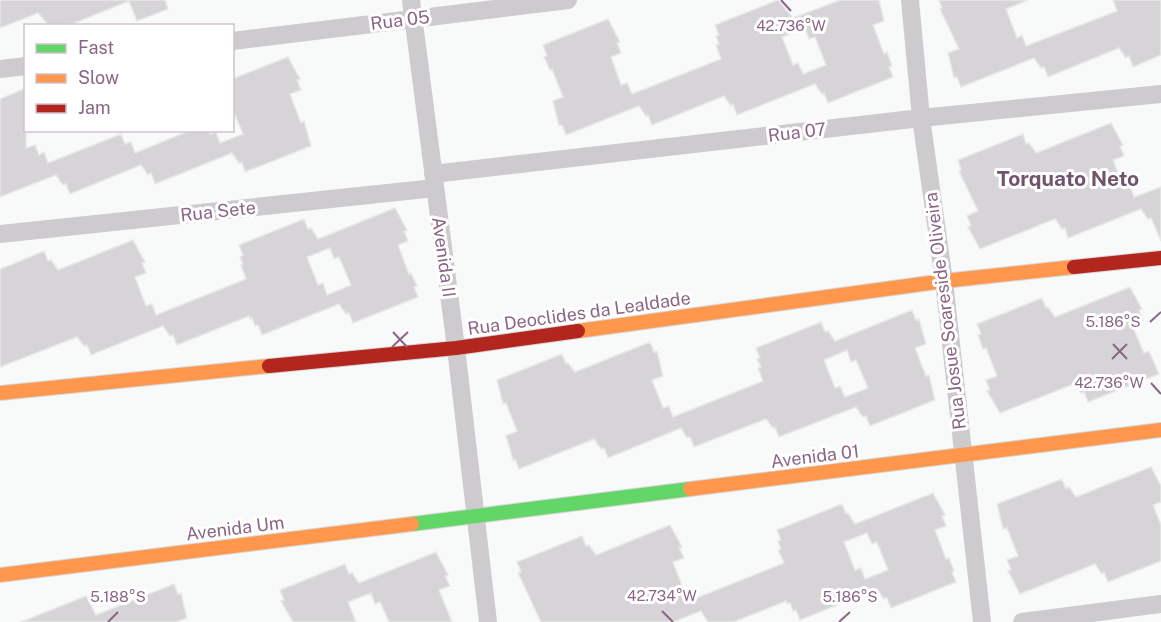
<svg xmlns="http://www.w3.org/2000/svg" width="1161" height="622" font-family="'Public Sans',sans-serif">
<style>
.building{fill:#d6d4d7;stroke:#e8e8e8;stroke-width:1.5;fill-rule:evenodd}
.lines{fill:none;stroke-linecap:round;stroke-linejoin:round}
.fast-casing{stroke:#d8d6d8;stroke-width:16}
.slow-casing{stroke:#d8d6d8;stroke-width:16}
.jam-casing{stroke:#d8d6d8;stroke-width:16}
.street{stroke:#cecbce;stroke-width:18}
.fast{stroke:#63d668;stroke-width:14}
.slow{stroke:#ff974d;stroke-width:14}
.jam{stroke:#b3261e;stroke-width:14}
.ticks{fill:none;stroke:#8b6585;stroke-width:2}
.labels{text-anchor:middle;dominant-baseline:central;stroke-width:6;stroke-linejoin:round;paint-order:stroke}
.street-label{font-size:18px;fill:#8b6585;stroke:#fff}
.quarter-label{font-size:21px;font-weight:bold;fill:#70546b;stroke:#fff}
.ticks-label{font-size:15px;text-anchor:middle;fill:#8b6585;stroke:#fff;stroke-width:6;stroke-linejoin:round;paint-order:stroke}
</style>
<rect width="100%" height="100%" fill="#f8f9f9"/>
<path class="building" d="M0,0H165L168,9L137,21L129,1L67,26H49L38,13L0,28Z
M778,0L793,18L840,0H879L884,21L873,25L884,54L887,52L892,66L889,67L893,77L828,103L824,93L822,94L815,84L737,115L733,104L731,106L724,96L652,125L648,115L646,116L639,106L566,135L562,125L559,126L553,101L563,97L552,69L550,70L544,57L547,56L543,45L608,19L620,42L617,43L621,53L611,57L621,85L627,83L632,94L721,59L716,45L719,44L716,36L719,35L715,25ZM805,28L809,39L815,37L826,65L803,74L798,63L793,65L782,37Z
M939,0H1028L1006,9L1017,38L1022,35L1026,46L1117,11L1113,0H1161V55L1133,67L1129,56L1126,58L1119,48L1048,77L1044,67L1041,68L1034,58L961,87L957,77L954,78L948,53L959,49L940,9L942,8Z
M288,57L300,79L297,80L301,90L290,94L301,123L304,121L311,146L245,172L242,162L239,163L232,153L155,184L151,173L148,175L141,165L70,194L66,184L63,185L56,175L0,197V99L26,88V148L35,145L39,155L44,152L48,163L121,134L125,144L131,142L135,153L191,130H209L210,134L216,132L220,143L243,134L232,108V79Z
M1111,123L1123,145L1120,146L1124,156L1113,160L1124,189L1130,186L1134,197L1161,187V241L1151,218L1148,219L1141,209L1068,238L1065,228L1062,229L1055,219L980,249L968,227L971,226L967,216L978,211L959,171L961,170L958,160L1023,134L1026,144L1029,143L1036,153Z
M395,208L407,230L404,231L408,241L398,245L409,274L411,273L417,286L414,287L418,297L353,323L349,313L346,314L339,304L262,335L258,325L255,326L252,318L250,319L249,316L177,345L173,335L170,336L163,326L91,355L87,345L84,346L77,337L0,367V269L13,264L44,251L48,261L51,260L58,270L133,240L145,262L142,263L146,273L135,277L146,306L152,304L156,315L246,279L241,265L243,264L240,257L243,255L239,245L304,219L308,229L311,228L318,239ZM330,248L334,259L339,257L351,285L327,295L323,283L318,285L307,257Z
M1130,287L1142,309L1139,310L1143,320L1132,325L1144,353L1149,351L1159,374L1088,402L1084,392L1081,393L1074,384L1000,413L987,391L990,390L986,380L997,376L986,348L983,349L978,335L981,334L977,324L1042,298L1046,308L1048,307L1055,317Z
M912,310L916,320L919,319L926,344L915,348L926,376L929,375L935,400L870,426L866,416L863,417L856,407L779,437L775,427L773,428L766,419L694,447L690,437L687,438L681,428L608,458L604,448L601,449L594,439L519,469L515,459L513,460L506,436L517,431L506,403L503,404L497,380L562,354L566,364L568,363L575,372L650,342L654,352L657,351L663,376L652,380L663,408L669,406L673,417L763,381L758,368L761,367L757,359L760,358L756,348L821,322L825,332L828,331L835,341ZM847,350L851,362L856,360L868,388L845,397L840,386L835,388L824,360Z
M1151,467L1161,486V502L1153,505L1161,525V561L1108,582L1104,572L1102,574L1095,564L1020,594L1008,571L1011,570L1007,560L1018,556L1007,528L1003,529L997,504L1062,479L1066,489L1069,487L1076,497Z
M933,493L945,515L942,516L946,526L935,530L946,559L949,558L954,571L952,572L956,582L891,608L887,598L884,599L877,589L800,620L796,610L793,611L790,603L787,604L786,601L734,622H708L701,611L673,622H541L518,573L521,572L517,562L582,536L586,546L589,545L596,555L670,525L682,547L679,548L684,558L673,562L684,591L689,588L694,599L784,563L778,550L781,549L778,541L781,540L777,530L842,504L846,514L848,513L855,524ZM867,533L872,544L877,542L888,570L865,579L861,568L855,570L844,542Z
M436,552L448,575L445,576L450,586L439,590L452,622H389L380,602L375,604L371,593L348,602L356,622H293L281,601L284,600L280,590L345,564L349,574L352,573L359,583Z
M174,584L178,594L181,593L187,618L176,622H21L86,596L96,615Z"/>
<g class="lines">
<g class="fast-casing">
<path id="fast" d="M412,524L690,489"/>
</g>
<g class="slow-casing">
<path id="slow" d="M578,331L944,281L1074,267
M0,393L269,366
M690,489L1161,430
M0,575L412,524"/>
</g>
<g class="jam-casing">
<path id="jam" d="M1074,267L1161,258
M269,366L456,348L578,331"/>
</g>
<path class="street" d="M411,0L456,348L488,622
M910,0L921,118L944,281L982,622
M232,41L568,0
M0,69L26,66
M433,174L921,118L1161,94
M0,234L435,188
M1022,622L1161,604"/>
<use href="#fast" class="fast"/>
<use href="#slow" class="slow"/>
<use href="#jam" class="jam"/>
</g>
<path class="ticks" d="M781,0L791,11M1150,322L1161,312M393,332L407,347M1113,344L1127,359M392,347L408,332M1112,359L1127,344M1151,383L1161,394M662,611L673,622M108,622L118,612M839,622L850,612"/>
<g class="labels">
<g class="street-label">
<text transform="translate(400 20) rotate(-7)">Rua 05</text>
<text transform="translate(797 132) rotate(-7)">Rua 07</text>
<text transform="translate(218 211) rotate(-6)">Rua Sete</text>
<text transform="translate(444 257) rotate(82)">Avenida II</text>
<text transform="translate(945 311) rotate(-97)">Rua Josue Soareside Oliveira</text>
<text transform="translate(579 313) rotate(-8)">Rua Deoclides da Lealdade</text>
<text transform="translate(815 456) rotate(-7)">Avenida 01</text>
<text transform="translate(235 528) rotate(-7)">Avenida Um</text>
</g>
<g class="quarter-label">
<text x="1068" y="178">Torquato Neto</text>
</g>
</g>
<g class="ticks-label">
<text x="791" y="31">42.736°W</text>
<text x="1113" y="327">5.186°S</text>
<text x="1109" y="388">42.736°W</text>
<text x="662" y="601">42.734°W</text>
<text x="118" y="602">5.188°S</text>
<text x="850" y="602">5.186°S</text>
</g>
<rect x="24" y="24" width="210" height="108" fill="#ffffff" stroke="#d1c1ce" stroke-width="1.5"/>
<rect x="36" y="44" width="30" height="9" fill="#63d668" stroke="#d1c1ce" stroke-width="1.5"/>
<text x="78" y="54" font-size="18" fill="#8b6585">Fast</text>
<rect x="36" y="74" width="30" height="9" fill="#ff974d" stroke="#d1c1ce" stroke-width="1.5"/>
<text x="78" y="84" font-size="18" fill="#8b6585">Slow</text>
<rect x="36" y="104" width="30" height="9" fill="#b3261e" stroke="#d1c1ce" stroke-width="1.5"/>
<text x="78" y="114" font-size="18" fill="#8b6585">Jam</text>
</svg>
